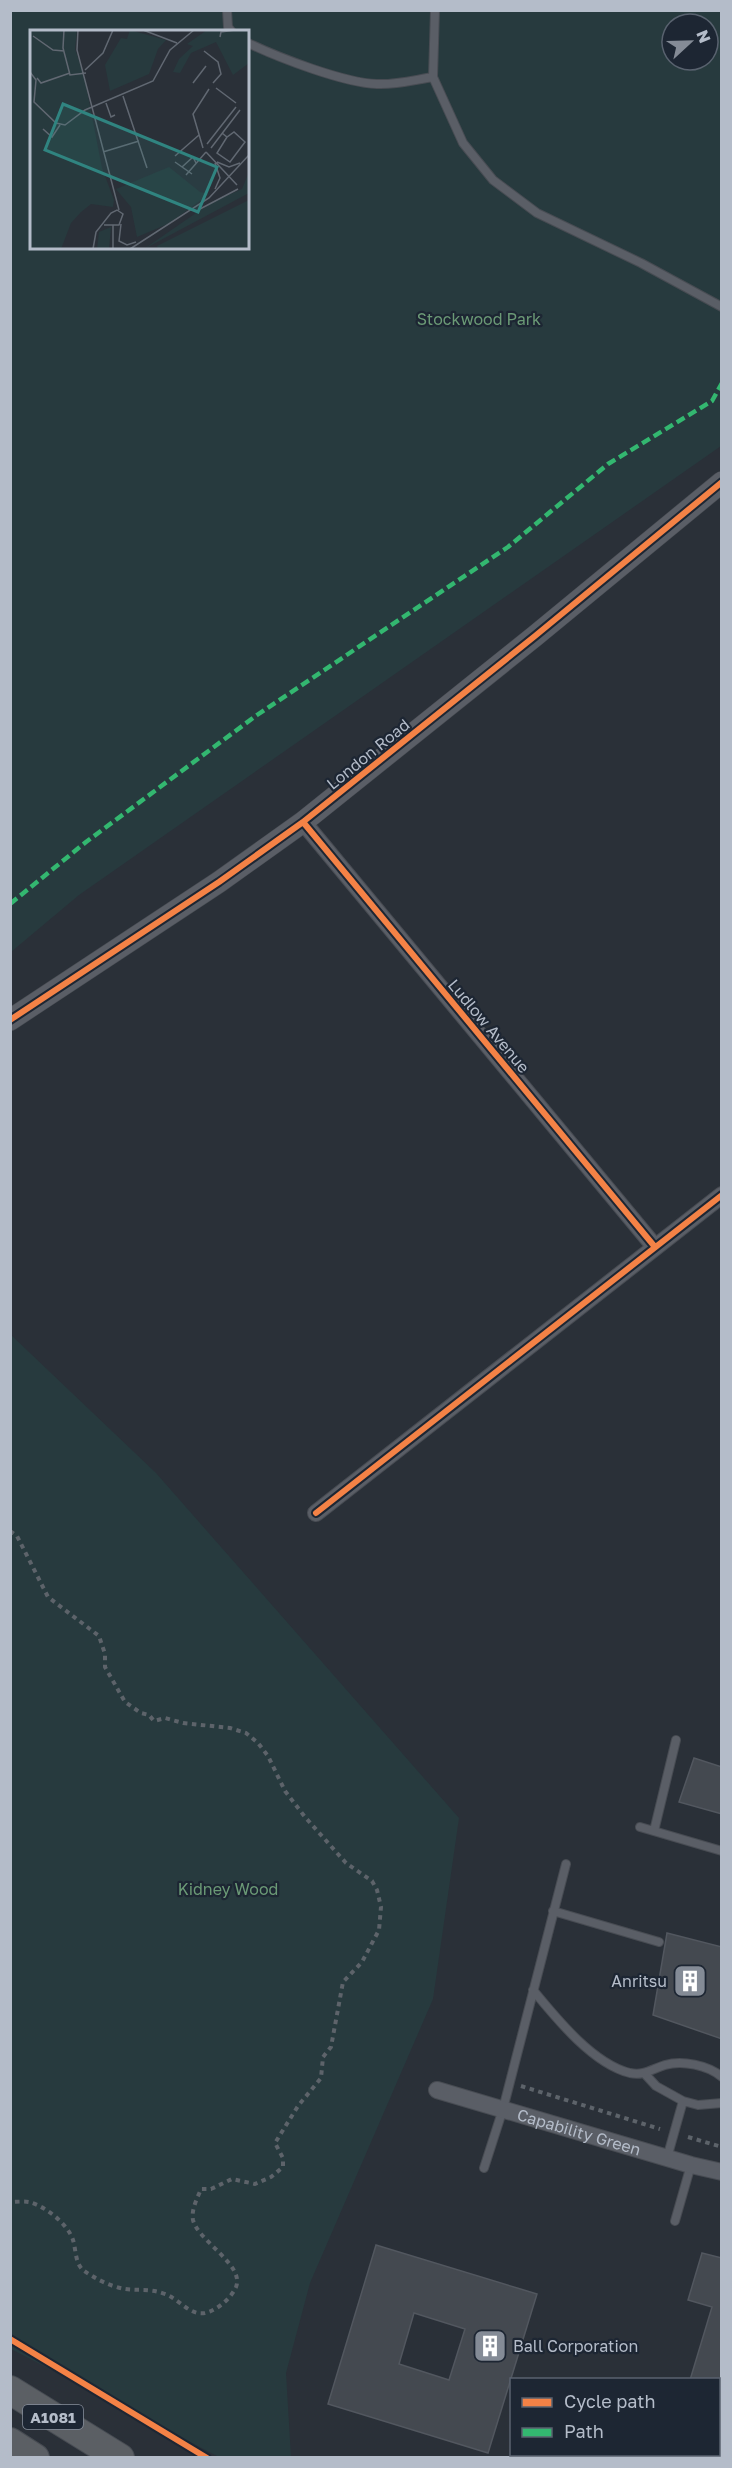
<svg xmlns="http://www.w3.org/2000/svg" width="732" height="2468" font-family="'Golos Text',sans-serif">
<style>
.green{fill:#273a3e;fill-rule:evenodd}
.building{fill:#444950;stroke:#52575f;stroke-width:1.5;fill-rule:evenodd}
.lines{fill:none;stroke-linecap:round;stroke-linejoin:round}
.service-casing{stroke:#484c53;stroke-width:10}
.minor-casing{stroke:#484c53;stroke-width:18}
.tertiary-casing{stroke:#484c53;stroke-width:22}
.trunk-casing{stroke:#474c53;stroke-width:30}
.path{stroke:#5d636a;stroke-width:4;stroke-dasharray:4.5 4.5;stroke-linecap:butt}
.service{stroke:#5a5e66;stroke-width:8}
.minor{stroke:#5a5e66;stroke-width:16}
.tertiary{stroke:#5a5e66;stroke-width:21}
.trunk{stroke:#5b5f64;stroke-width:28}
.quiet{stroke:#33b770;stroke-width:4.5;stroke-dasharray:9 4.5;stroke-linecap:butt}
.cycleway-casing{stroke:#1d2633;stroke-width:10}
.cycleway{stroke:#f48246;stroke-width:6}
.labels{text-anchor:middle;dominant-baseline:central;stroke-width:4.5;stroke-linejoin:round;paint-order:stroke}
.shield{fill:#1d2633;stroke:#878f9c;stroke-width:1.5}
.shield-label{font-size:15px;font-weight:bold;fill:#b4bcc9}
.park-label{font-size:16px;fill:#6b9a76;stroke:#1d2633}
.street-label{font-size:16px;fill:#b4bcc9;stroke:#1d2633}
.poi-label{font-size:16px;fill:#b4bcc9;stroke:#1d2633;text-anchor:end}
.inset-road{fill:none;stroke:#616872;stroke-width:1.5}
.view{fill:#308480;fill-opacity:0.15;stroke:#308480;stroke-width:3}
.inset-edge{fill:none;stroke:#b4bcc9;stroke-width:3}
</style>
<rect width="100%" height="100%" fill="#2a3038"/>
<path class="green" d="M11,11H721V446L79,895L11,952ZM672,24H708V60H672ZM32,32H248V248H32Z
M10,1334L156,1473L459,1818L433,1999L310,2283L286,2373L291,2457H219L11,2349Z"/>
<path class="building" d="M694,1758L722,1767V1814L679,1802Z
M667,1933L722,1947V2039L653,2015Z
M376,2245L537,2294L488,2453L328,2404ZM414,2313L465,2329L449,2380L399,2364Z
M702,2253L722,2258V2420L718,2419V2380H690L712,2307L688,2300Z"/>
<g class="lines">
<g class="service-casing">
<path id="service" d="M227,10L228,27L232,32
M435,10L433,77L463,143L493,180L537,213L641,263L722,307
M248,43C277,57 344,83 377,84C395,85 414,80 433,77
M640,1827L722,1851
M654,1831L676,1740
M553,1911L659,1942
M533,1990C556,2018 593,2064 630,2073C644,2076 652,2069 665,2065C682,2060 708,2065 722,2077
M645,2074L656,2086L683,2101
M667,2158L683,2101L698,2105L722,2103
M484,2168L503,2109L566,1864
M675,2221L691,2165"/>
</g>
<g class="minor-casing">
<g id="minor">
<path d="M303,822L655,1247"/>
<path d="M316,1513L722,1195"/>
<path id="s1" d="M437,2090L691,2165L722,2172"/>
</g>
</g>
<g class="tertiary-casing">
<path id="tertiary" d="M10,1020L219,882L303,822L535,636L722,482"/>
</g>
<g class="trunk-casing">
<path id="trunk" d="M10,2390L120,2458
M10,2442L35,2458"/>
</g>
<path class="path" d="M10,1531L17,1536L48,1597L99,1636L105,1654V1667L125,1702L141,1713L149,1715L154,1721L165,1718L183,1723L230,1728L246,1733L258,1743L268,1756L285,1791L305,1817L346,1863L372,1881L377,1890L381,1907L379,1930L362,1962L343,1982L331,2047L323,2057L321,2078L298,2106L275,2143L283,2158V2167L271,2177L255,2184L232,2179L211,2189H201C197,2199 191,2210 193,2220C198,2241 245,2265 236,2287C231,2298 218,2310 205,2313C190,2316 179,2299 165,2294C150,2288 139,2291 125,2289C111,2287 94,2278 83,2270C75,2263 76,2249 73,2240C68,2224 45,2206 29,2202C23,2201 16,2202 10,2202
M521,2086L660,2129
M688,2137L722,2147"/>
<use href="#service" class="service"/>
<use href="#minor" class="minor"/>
<use href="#tertiary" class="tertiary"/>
<use href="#trunk" class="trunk"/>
<path class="quiet" d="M10,904L86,842L257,715L508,547L608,464L712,401L722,383"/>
<g class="cycleway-casing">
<path id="cycleway" d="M303,822L655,1247
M10,1020L219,882L303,822L535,636L722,482
M316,1513L722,1195
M10,2339L207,2458"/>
</g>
<use href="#cycleway" class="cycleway"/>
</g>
<defs>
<g id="building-square" transform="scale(1.725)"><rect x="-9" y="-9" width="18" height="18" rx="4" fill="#848b96" stroke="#1d2633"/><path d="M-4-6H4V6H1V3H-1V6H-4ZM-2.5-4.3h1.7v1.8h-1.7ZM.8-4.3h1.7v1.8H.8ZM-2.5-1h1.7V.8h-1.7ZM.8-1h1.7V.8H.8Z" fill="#fff"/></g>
</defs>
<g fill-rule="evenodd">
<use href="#building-square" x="690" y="1981"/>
<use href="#building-square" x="490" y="2346"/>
</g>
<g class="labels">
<rect class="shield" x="23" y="2405" width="60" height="24" rx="4.5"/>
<g class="shield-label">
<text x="53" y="2417">A1081</text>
</g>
<g class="park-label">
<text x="479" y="319">Stockwood Park</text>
<text x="228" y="1889">Kidney Wood</text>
</g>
<g class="street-label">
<text transform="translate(368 754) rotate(-39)">London Road</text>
<text transform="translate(489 1026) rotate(50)">Ludlow Avenue</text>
<text stroke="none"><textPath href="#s1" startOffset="148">Capability Green</textPath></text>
</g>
<g class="poi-label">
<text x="667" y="1981">Anritsu</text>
<text x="513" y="2346" text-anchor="start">Ball Corporation</text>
</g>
</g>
<g transform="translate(30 30)">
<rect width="219" height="219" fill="#2a3038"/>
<path d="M0,0H47L45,19L54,45L72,138L84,170L83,177L61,174L51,182L41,193L31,219H0ZM100,0L136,10L128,19L119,44L80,61L75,35L91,8L97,9ZM177,0H219V33L203,45L186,12L161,23L150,43L143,42L149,29L163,16L157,14ZM139,137L170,162L179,164L140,193L107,207L101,177L86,159ZM219,142V163L114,219L182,172L212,159ZM219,170V219H128L127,216ZM81,197L79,219H67L69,202Z" fill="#273a3e"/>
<path class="inset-road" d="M34,0L33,18L40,45L56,43M48,0L47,20L89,180M113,0L147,13M3,6L23,20L34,21M190,7L191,2L205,0M174,21L188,32L191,44L183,53M55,40L73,23L83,0M0,42L6,50L4,72L26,93L35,95L55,80L123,51L140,20L164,0M7,48L11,53L40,43M163,53L176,36M186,58L206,73M93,66L117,138M76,73L81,87L85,85M13,99L22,107L30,95M192,103L197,107L204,102L215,112L200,132L187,123L197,107M177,114L206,77M173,118L163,84L179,59M181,118L210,80M73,122L109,111M176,122L207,155M145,126L169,105M145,132L162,144M187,132L199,137L210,133M152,137L163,127L166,133M156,145L176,122M185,159L190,148L185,133M170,179L208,159M91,194L89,211L97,215L106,212M63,219L66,202L81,183L87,180L93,184L89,195H74M83,219V195M100,219L179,168L219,125"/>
<path class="view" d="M33,74L187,137L168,182L15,120Z"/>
<rect width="219" height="219" class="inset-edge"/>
</g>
<rect width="732" height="2468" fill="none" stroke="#b4bcc9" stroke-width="24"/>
<rect x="510" y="2378" width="210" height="78" fill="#1d2633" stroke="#59626f" stroke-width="1.5"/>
<rect x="522" y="2398" width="30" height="9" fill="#f48246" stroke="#59626f" stroke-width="1.5"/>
<text x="564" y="2408" font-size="18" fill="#b4bcc9">Cycle path</text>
<rect x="522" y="2428" width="30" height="9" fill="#33b770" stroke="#59626f" stroke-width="1.5"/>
<text x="564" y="2438" font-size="18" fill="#b4bcc9">Path</text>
<g transform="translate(690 42) rotate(68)"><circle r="28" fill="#1d2633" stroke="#59626f" stroke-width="1.5"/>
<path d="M0-4.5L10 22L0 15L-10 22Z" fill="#848b96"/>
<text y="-9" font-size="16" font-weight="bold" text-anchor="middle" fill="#b4bcc9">N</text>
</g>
</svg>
